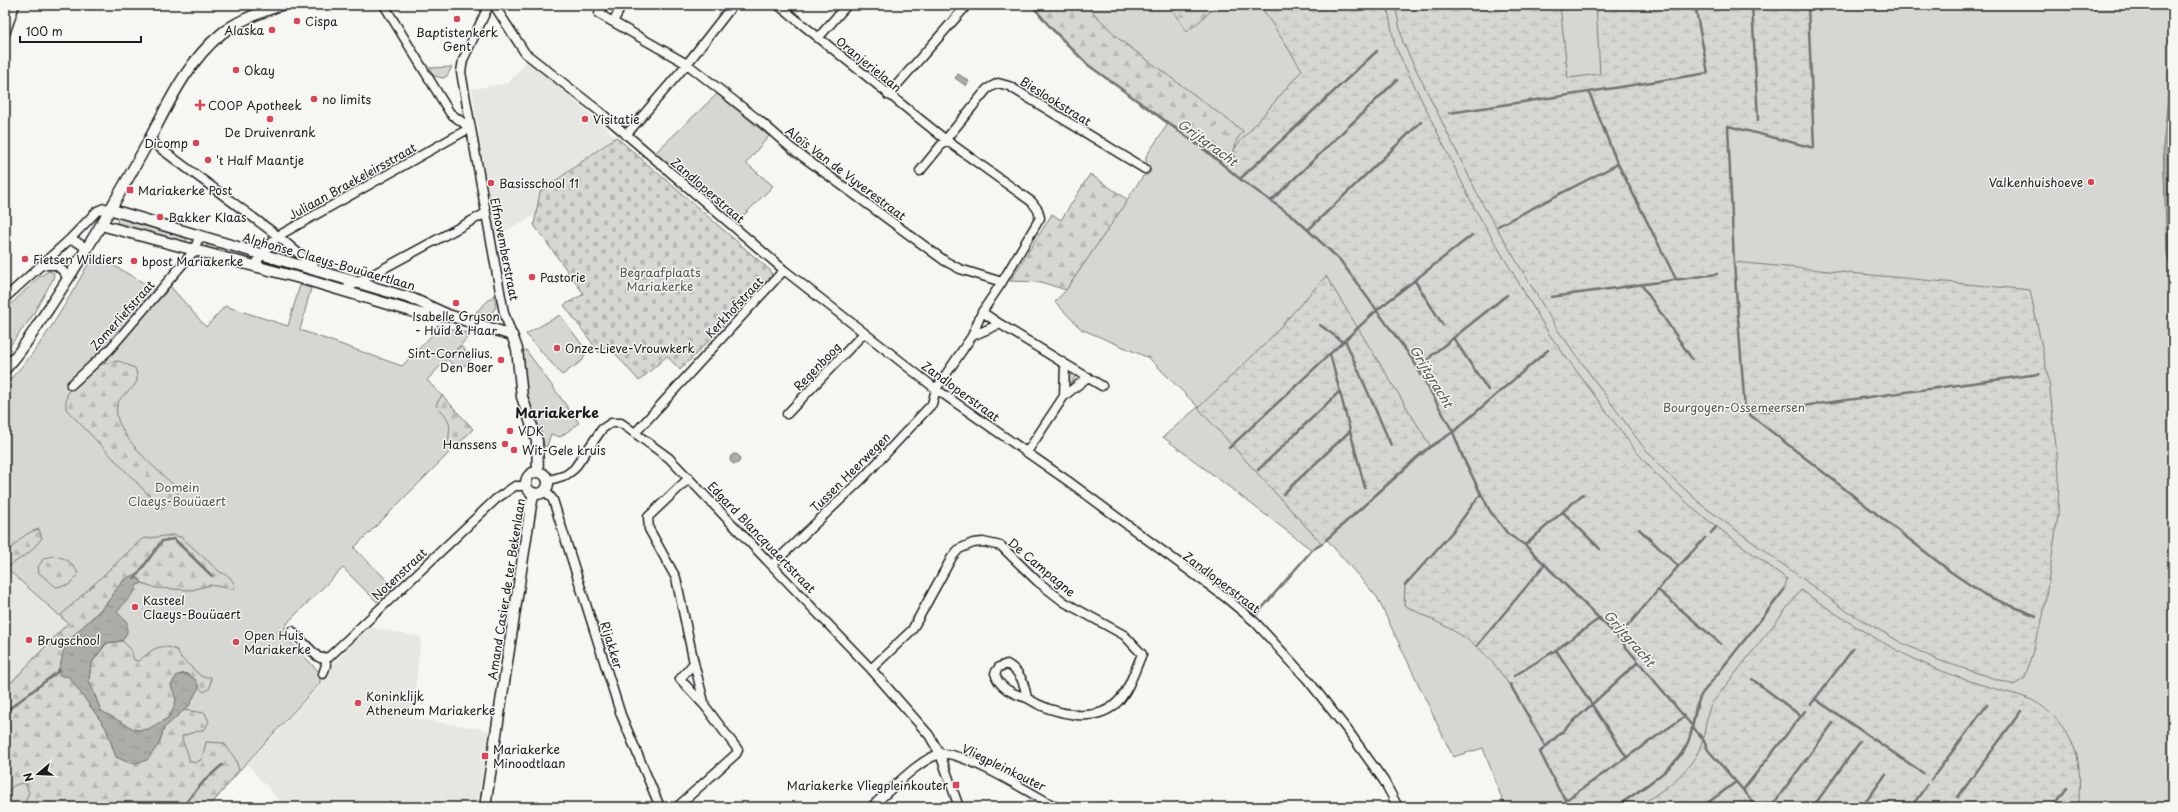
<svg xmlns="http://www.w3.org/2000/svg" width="2178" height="812" font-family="'Playpen Sans',sans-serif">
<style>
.built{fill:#e6e6e2}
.green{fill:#d6d6d2;stroke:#797977}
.forest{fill:url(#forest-firs);stroke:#797977}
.wetland{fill:url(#wetland-marsh);stroke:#797977}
.cemetery{fill:url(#cemetery-stones);stroke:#797977}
.water{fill:url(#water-ripples);stroke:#727271}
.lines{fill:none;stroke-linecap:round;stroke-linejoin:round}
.stream{stroke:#727271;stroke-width:2.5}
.minor-casing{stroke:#1c1c1c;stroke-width:11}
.tertiary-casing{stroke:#1c1c1c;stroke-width:13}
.minor{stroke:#f6f6f2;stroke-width:8}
.tertiary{stroke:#f6f6f2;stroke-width:10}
.poi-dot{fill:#d1495b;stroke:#f6f6f2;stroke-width:1.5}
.labels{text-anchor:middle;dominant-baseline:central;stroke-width:3;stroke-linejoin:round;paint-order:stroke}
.poi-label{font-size:12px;fill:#1c1c1c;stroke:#f6f6f2;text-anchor:start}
.street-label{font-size:12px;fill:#1c1c1c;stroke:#f6f6f2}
.park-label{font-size:12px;fill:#545453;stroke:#f6f6f2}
.water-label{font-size:13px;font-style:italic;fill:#565654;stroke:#f6f6f2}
.quarter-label{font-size:14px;font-weight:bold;fill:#1c1c1c;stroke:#f6f6f2}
</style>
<defs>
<pattern id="forest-firs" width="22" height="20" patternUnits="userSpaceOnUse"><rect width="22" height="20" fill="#d6d6d2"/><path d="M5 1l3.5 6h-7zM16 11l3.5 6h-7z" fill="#b7b7b4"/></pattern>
<pattern id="wetland-marsh" width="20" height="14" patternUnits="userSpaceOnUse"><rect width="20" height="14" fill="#d6d6d2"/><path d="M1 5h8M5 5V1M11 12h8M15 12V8" fill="none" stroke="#b7b7b4"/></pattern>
<pattern id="cemetery-stones" width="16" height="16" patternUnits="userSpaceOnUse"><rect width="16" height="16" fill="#d6d6d2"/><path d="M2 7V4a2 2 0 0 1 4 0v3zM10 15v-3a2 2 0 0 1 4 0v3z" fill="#b7b7b4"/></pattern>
<pattern id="water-ripples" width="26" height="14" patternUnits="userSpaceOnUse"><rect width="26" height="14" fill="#acaca9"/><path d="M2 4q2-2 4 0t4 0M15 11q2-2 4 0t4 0" fill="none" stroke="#939391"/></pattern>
</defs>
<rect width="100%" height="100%" fill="#f6f6f2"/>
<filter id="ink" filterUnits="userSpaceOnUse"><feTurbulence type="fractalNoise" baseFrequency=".025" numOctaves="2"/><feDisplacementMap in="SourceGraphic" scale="8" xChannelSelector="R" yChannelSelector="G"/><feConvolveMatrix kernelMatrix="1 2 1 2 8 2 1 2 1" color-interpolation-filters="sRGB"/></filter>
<g filter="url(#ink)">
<path class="built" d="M528,60L616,137L540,192L536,214L495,237L472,89L508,83Z
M5,567L68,623L5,689Z
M368,627L421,637L412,718L489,730L477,807H285L247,764L318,687L330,667Z"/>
<path class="green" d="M1034,5H2173V807H1505L1483,748L1453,757L1377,597L1327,540L1312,550L1163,437L1198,407L1149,358L1081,329L1055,302L1066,290L1143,176L1149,174L1151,171L1146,162V156L1168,124L1088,65L1051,28L1035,9Z
M452,67L447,76L443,78L434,76L429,68Z
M717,94L769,136L746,163L773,186L735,224L655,153Z
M119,218L186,238L187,240L184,243L118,226L117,220Z
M207,244L253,257V260L207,249Z
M279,244L298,258V259L272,253Z
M94,254L164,295L170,286L206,327L225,306L288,326L300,285L311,288L300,330L402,366L437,330V325L471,334L455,351L461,346L472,358L459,371L447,359L427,380L473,429L354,548L394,587L377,602L343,568L289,621L282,633L320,673V683L239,771L209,807H5V689L68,623L5,567V384C43,348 68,299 94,254Z
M270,262L336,281L337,284L268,266Z
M49,271L54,273L53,279L31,318L5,352V310L39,277Z
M358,287L414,303L429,311L357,291Z
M494,295L496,307L489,316L476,312Z
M560,315L586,350L583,360L562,375L526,334Z
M526,350L579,423L560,437L551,434L547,446H544C542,431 536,421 531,407C525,390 524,369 522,351Z
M1071,372L1076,375L1069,387L1067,385L1068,374Z"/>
<path class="forest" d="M1034,5H1086L1119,39L1243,131L1236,141L1234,159L1218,161L1088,65L1051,28L1035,9Z
M1170,5H1218L1187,32Z
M1090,174L1128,200L1066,290L1041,282L1010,281L1052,214L1061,220Z
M119,361L135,368C142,386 130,388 121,398C99,425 164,475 180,491L162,509L66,409C64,377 91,364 119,361Z
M442,395L473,429L452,451C442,431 461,429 436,405Z
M39,529L42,538L30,552L9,566L5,565V555C16,544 23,533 39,529Z
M172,535L181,537L220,572L230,577L235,585L233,589L210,585L192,590L156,588L142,583L139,578L124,579C111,608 64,633 62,665L106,728L116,757L130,763L147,759L159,744L164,728L178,714L183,710L205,713L209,722L205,729L182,736C182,745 190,753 189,761L195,763L202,759L206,742L224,743L236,760L239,771L209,807H23L29,792L25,783C12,784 7,789 5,801V689L68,623L60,616L142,539Z
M53,556C65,557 74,563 78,574L69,585L56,587L39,573L38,567L44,558Z
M122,641L130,648L134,660L138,661C154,650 157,642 177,650L182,659L202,677H211L210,688L204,692C192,681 186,660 171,685C172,689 176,695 176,700C177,716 152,734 137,730C126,727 116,718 106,714L101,711L89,680L91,664L107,643Z"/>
<path class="wetland" d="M1260,5H1387L1395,46L1475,209L1549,334L1635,450L1656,474L1697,512L1787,579L1784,590L1776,602L1701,695L1695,707L1689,741L1682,754L1674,764L1616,807H1571L1559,790L1540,752L1545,746C1526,714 1505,670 1476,646C1455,629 1428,618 1404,605L1405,585L1454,530L1480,495L1453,432L1413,360L1340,260L1295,218L1240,179L1218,161L1234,159V149L1302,70Z
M1395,5H1560L1568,78L1600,74L1596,5H1808L1814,148L1728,126L1734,262L2030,290L2049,381L2059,473L2058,516L2043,616L2025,678L2014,685L1938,660L1900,642L1848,612L1703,506L1662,468L1641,444L1557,329L1483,205L1403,43Z
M1326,276L1431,447L1322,544L1198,408L1264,345Z
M1801,590C1843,619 1887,648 1934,668C1952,675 1971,682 1989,687C2001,691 2014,693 2027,698C2049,706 2071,733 2077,756C2081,772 2079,790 2079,807H1638C1661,791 1691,773 1701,745C1706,731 1705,717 1712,703Z"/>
<path class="cemetery" d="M616,137L771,271L772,276L680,370L667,356L639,381L608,345L599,353L598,351L564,305L584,294L534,225L540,192Z"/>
<path class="water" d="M2173,50V274L2167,254L2163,146Z
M958,74L969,81L966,86L955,78Z
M730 459a5 5 0 1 1 10 0a5 5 0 1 1-10 0Z
M135,575L142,583L136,586V590L117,612L127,622V633L122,641L106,643L91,664L89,680L101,711L136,730L148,729L168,718L172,712L176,700L171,685L177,675L187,674L196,680L199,687L189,706L164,728L159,744L147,760L138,763H130L116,757L106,728L69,677L62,676L57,671C63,663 61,654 66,645C75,631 90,621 101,610C112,600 119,577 135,575Z"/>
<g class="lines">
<path class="stream" d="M1034,5L1035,9L1051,28L1088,65L1203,148L1240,179L1295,218L1340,260L1413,360L1453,432L1463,458L1490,511L1508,534L1525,545L1616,635L1703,739L1708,750L1758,807
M1752,5L1758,120
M1808,5L1814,148L1728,126L1734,263L1745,411L1951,572L1985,595L2036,616
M1449,113L1589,92
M1240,179L1377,51
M1271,201L1397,80
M1498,226L1618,164
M1308,230L1421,122
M1676,279L1616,160L1589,92L1708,73L1695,5
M1415,281L1443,325
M1641,284L1692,359
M1551,297L1717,274
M1320,325L1343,342
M1454,339L1488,390
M1345,340L1391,445
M1330,354L1365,488
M1420,372L1432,355L1507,295
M1746,411H1766L2039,374
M1229,448L1377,310L1472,235
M1258,470L1340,391
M1283,494L1350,431
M1563,512L1600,549
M1639,529L1678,566
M1711,533L1716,527
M1326,540L1424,451L1453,432L1548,350
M1525,545L1583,494
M135,578L162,541L174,539L212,576
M1405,585L1454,530L1480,495
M1658,590L1721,644
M1257,614L1312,550L1322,544
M1600,618L1556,650L1627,758
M1626,628L1675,570L1705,538
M1477,646L1545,564
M1638,662L1540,752L1559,790L1566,800L1684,717
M1514,676L1556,650
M1752,679L1801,716
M1510,684L1545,746
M1815,699L1853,649
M1811,704L1815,699L1923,773
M5,712L60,670
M1931,780L1987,705
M1743,790L1805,711
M1958,797L2021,711
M182,807L204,781L222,765
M1616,807C1639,790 1677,769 1688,742C1694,727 1694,710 1701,695L1784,590
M1702,807L1736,782
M1771,807L1833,723
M1813,807L1860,742
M1862,807L1886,774
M1911,807L1927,785
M1951,807L1954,803
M2053,807L2067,788"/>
<g class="minor-casing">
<path id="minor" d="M384,5L450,113L470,128
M489,5L463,60L461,72L497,275L504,313L512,335
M494,5L525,53L599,111L784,270L936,389L1068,481L1225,597L1255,622L1307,679L1349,732L1384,781L1398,807
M604,5L599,14L687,64L760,121L791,148L945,261L960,269L1002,282
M613,22L622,5
M5,34L15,5
M818,38L847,5
M888,95L967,5
M626,135L687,64L733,5
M149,140L278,236L318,270
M920,171L987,89L998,83L1009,86L1145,169
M69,240L77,242L86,248
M41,265H56L63,271L68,279
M255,266L261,255L278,236L470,128
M342,291L486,213
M5,298L69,240L97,211L104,208L109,209
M982,312L1000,324
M972,336L1000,324L1065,364L1064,396L1027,452
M1065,364L1102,386
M71,385L109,350L194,251L199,237
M1064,396L1088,377
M787,414L864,333
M636,432L784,270
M547,481L566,475L574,469L602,429L611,423H621L669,458L871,669L929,735L940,754L959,807
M545,490L553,500L621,715L660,807
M772,565L863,478L932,404L936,389L972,336L982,312L1002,282L1040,218L1038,210L1032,202L946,140L778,5
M292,631L317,656L320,658L329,657L496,499L515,486H527
M694,663L705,706
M871,669L912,630L952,557L959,549L973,543L983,542L1001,546L1037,581L1064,602L1124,635L1142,654C1127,689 1121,718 1077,715C1059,713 1042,708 1027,698C1024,683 1021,672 1007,664L999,667L995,673C998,688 1014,694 1027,698
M323,674L326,665L325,658
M677,807L736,754L738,750L705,706L680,679L694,663L676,578L649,529L648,517L689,478
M871,807C888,793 921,757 941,754C963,751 1034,795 1056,807"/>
</g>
<g class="tertiary-casing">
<path id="tertiary" d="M109,209L413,299L446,314
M101,225L307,280L421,314L448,315L512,335L517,349L522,397L537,441L538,472
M5,369C23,351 35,328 49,308C84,255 116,201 146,146C167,107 185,64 221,34C238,20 260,13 281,5
M526 483a11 11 0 1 1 22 0a11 11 0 1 1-22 0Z
M485,807L531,505L534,493"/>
</g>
<use href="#minor" class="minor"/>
<use href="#tertiary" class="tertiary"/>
</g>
</g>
<g class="poi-dot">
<circle cx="457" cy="19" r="4"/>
<circle cx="297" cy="21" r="4"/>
<circle cx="272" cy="30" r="4"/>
<circle cx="236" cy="70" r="4"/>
<circle cx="314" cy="99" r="4"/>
<path d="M198 99h4v4h4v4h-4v4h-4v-4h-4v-4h4z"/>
<circle cx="270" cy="119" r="4"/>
<circle cx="585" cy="119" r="4"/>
<circle cx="196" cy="143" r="4"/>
<circle cx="208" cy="160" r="4"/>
<circle cx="2091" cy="182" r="4"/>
<circle cx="491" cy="183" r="4"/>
<rect x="126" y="186" width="8" height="8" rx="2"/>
<circle cx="160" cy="217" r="4"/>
<circle cx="25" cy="259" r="4"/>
<circle cx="134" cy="261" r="4"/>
<circle cx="532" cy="277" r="4"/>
<circle cx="456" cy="303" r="4"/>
<circle cx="557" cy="348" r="4"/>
<circle cx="501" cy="360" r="4"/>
<circle cx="510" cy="431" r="4"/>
<circle cx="505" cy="444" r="4"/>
<circle cx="514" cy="450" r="4"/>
<circle cx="135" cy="607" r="4"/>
<circle cx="29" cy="640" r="4"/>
<circle cx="236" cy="642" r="4"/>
<circle cx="358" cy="703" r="4"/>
<rect x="481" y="752" width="8" height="8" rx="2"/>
<rect x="952" y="781" width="8" height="8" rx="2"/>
</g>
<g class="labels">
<g class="poi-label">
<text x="305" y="21">Cispa</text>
<text x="264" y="30" text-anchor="end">Alaska</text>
<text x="457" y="32" text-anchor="middle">Baptistenkerk<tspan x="457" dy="14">Gent</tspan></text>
<text x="244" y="70">Okay</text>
<text x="322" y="99">no limits</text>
<text x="208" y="105">COOP Apotheek</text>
<text x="593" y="119">Visitatie</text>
<text x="270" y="132" text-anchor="middle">De Druivenrank</text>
<text x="188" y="143" text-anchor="end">Dicomp</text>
<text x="216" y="160">'t Half Maantje</text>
<text x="2083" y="182" text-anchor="end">Valkenhuishoeve</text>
<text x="499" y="183">Basisschool 11</text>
<text x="138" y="190">Mariakerke Post</text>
<text x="168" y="217">Bakker Klaas</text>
<text x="33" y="259">Fietsen Wildiers</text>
<text x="142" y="261">bpost Mariakerke</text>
<text x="540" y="277">Pastorie</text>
<text x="456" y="316" text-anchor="middle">Isabelle Gryson<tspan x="456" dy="14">- Huid &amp; Haar</tspan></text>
<text x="565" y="348">Onze-Lieve-Vrouwkerk</text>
<text x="493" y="353" text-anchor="end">Sint-Cornelius.<tspan x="493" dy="14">Den Boer</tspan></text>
<text x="518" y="431">VDK</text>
<text x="497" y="444" text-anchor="end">Hanssens</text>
<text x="522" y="450">Wit-Gele kruis</text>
<text x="143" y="600">Kasteel<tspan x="143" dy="14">Claeys-Bouüaert</tspan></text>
<text x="244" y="635">Open Huis<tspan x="244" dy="14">Mariakerke</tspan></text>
<text x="37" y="640">Brugschool</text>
<text x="366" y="696">Koninklijk<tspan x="366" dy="14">Atheneum Mariakerke</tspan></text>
<text x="493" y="749">Mariakerke<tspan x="493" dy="14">Minoodtlaan</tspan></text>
<text x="948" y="785" text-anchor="end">Mariakerke Vliegpleinkouter</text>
</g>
<g class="street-label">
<text transform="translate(869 64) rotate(39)">Oranjerielaan</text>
<text transform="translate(1056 101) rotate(32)">Bieslookstraat</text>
<text transform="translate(846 173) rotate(37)">Aloïs Van de Vyverestraat</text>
<text transform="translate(352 181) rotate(-29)">Juliaan Braekeleirsstraat</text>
<text transform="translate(708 190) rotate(41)">Zandloperstraat</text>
<text transform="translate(505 249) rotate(79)">Elfnovemberstraat</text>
<text transform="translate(329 261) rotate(16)">Alphonse Claeys-Bouüaertlaan</text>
<text transform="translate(734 307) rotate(-47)">Kerkhofstraat</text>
<text transform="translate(122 315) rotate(-48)">Zomerliefstraat</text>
<text transform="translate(817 366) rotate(-46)">Regenboog</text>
<text transform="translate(961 391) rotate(36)">Zandloperstraat</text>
<text transform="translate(850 472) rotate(-45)">Tussen Heerwegen</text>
<text transform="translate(762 537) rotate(46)">Edgard Blancquaertstraat</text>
<text transform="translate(1042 567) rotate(40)">De Campagne</text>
<text transform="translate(399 574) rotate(-43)">Notenstraat</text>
<text transform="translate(1222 582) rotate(37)">Zandloperstraat</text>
<text transform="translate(506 589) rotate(-81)">Amand Casier de ter Bekenlaan</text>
<text transform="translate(612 645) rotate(73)">Rijakker</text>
<text transform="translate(1004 767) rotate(26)">Vliegpleinkouter</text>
</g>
<g class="park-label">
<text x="660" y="272">Begraafplaats<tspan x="660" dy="14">Mariakerke</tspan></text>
<text x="1734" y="407">Bourgoyen-Ossemeersen</text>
<text x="177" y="487">Domein<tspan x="177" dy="14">Claeys-Bouüaert</tspan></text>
</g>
<g class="water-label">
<text transform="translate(1208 142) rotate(36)">Grijtgracht</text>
<text transform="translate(1432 376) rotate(59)">Grijtgracht</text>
<text transform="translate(1630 638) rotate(49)">Grijtgracht</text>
</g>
<g class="quarter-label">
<text x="557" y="412">Mariakerke</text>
</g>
</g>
<rect width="2178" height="812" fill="none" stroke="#f6f6f2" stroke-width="20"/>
<rect x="10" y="10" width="2158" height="792" fill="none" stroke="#1c1c1c" stroke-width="1.5" filter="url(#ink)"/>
<g transform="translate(38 774) rotate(251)" stroke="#f6f6f2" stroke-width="3" paint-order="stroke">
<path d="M0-3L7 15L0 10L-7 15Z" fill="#1c1c1c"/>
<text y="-6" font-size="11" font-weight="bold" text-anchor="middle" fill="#1c1c1c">N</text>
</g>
<path d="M20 36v6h121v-6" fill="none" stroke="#1c1c1c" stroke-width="2"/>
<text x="26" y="36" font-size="12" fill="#1c1c1c" stroke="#f6f6f2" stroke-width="3" paint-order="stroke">100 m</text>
</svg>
